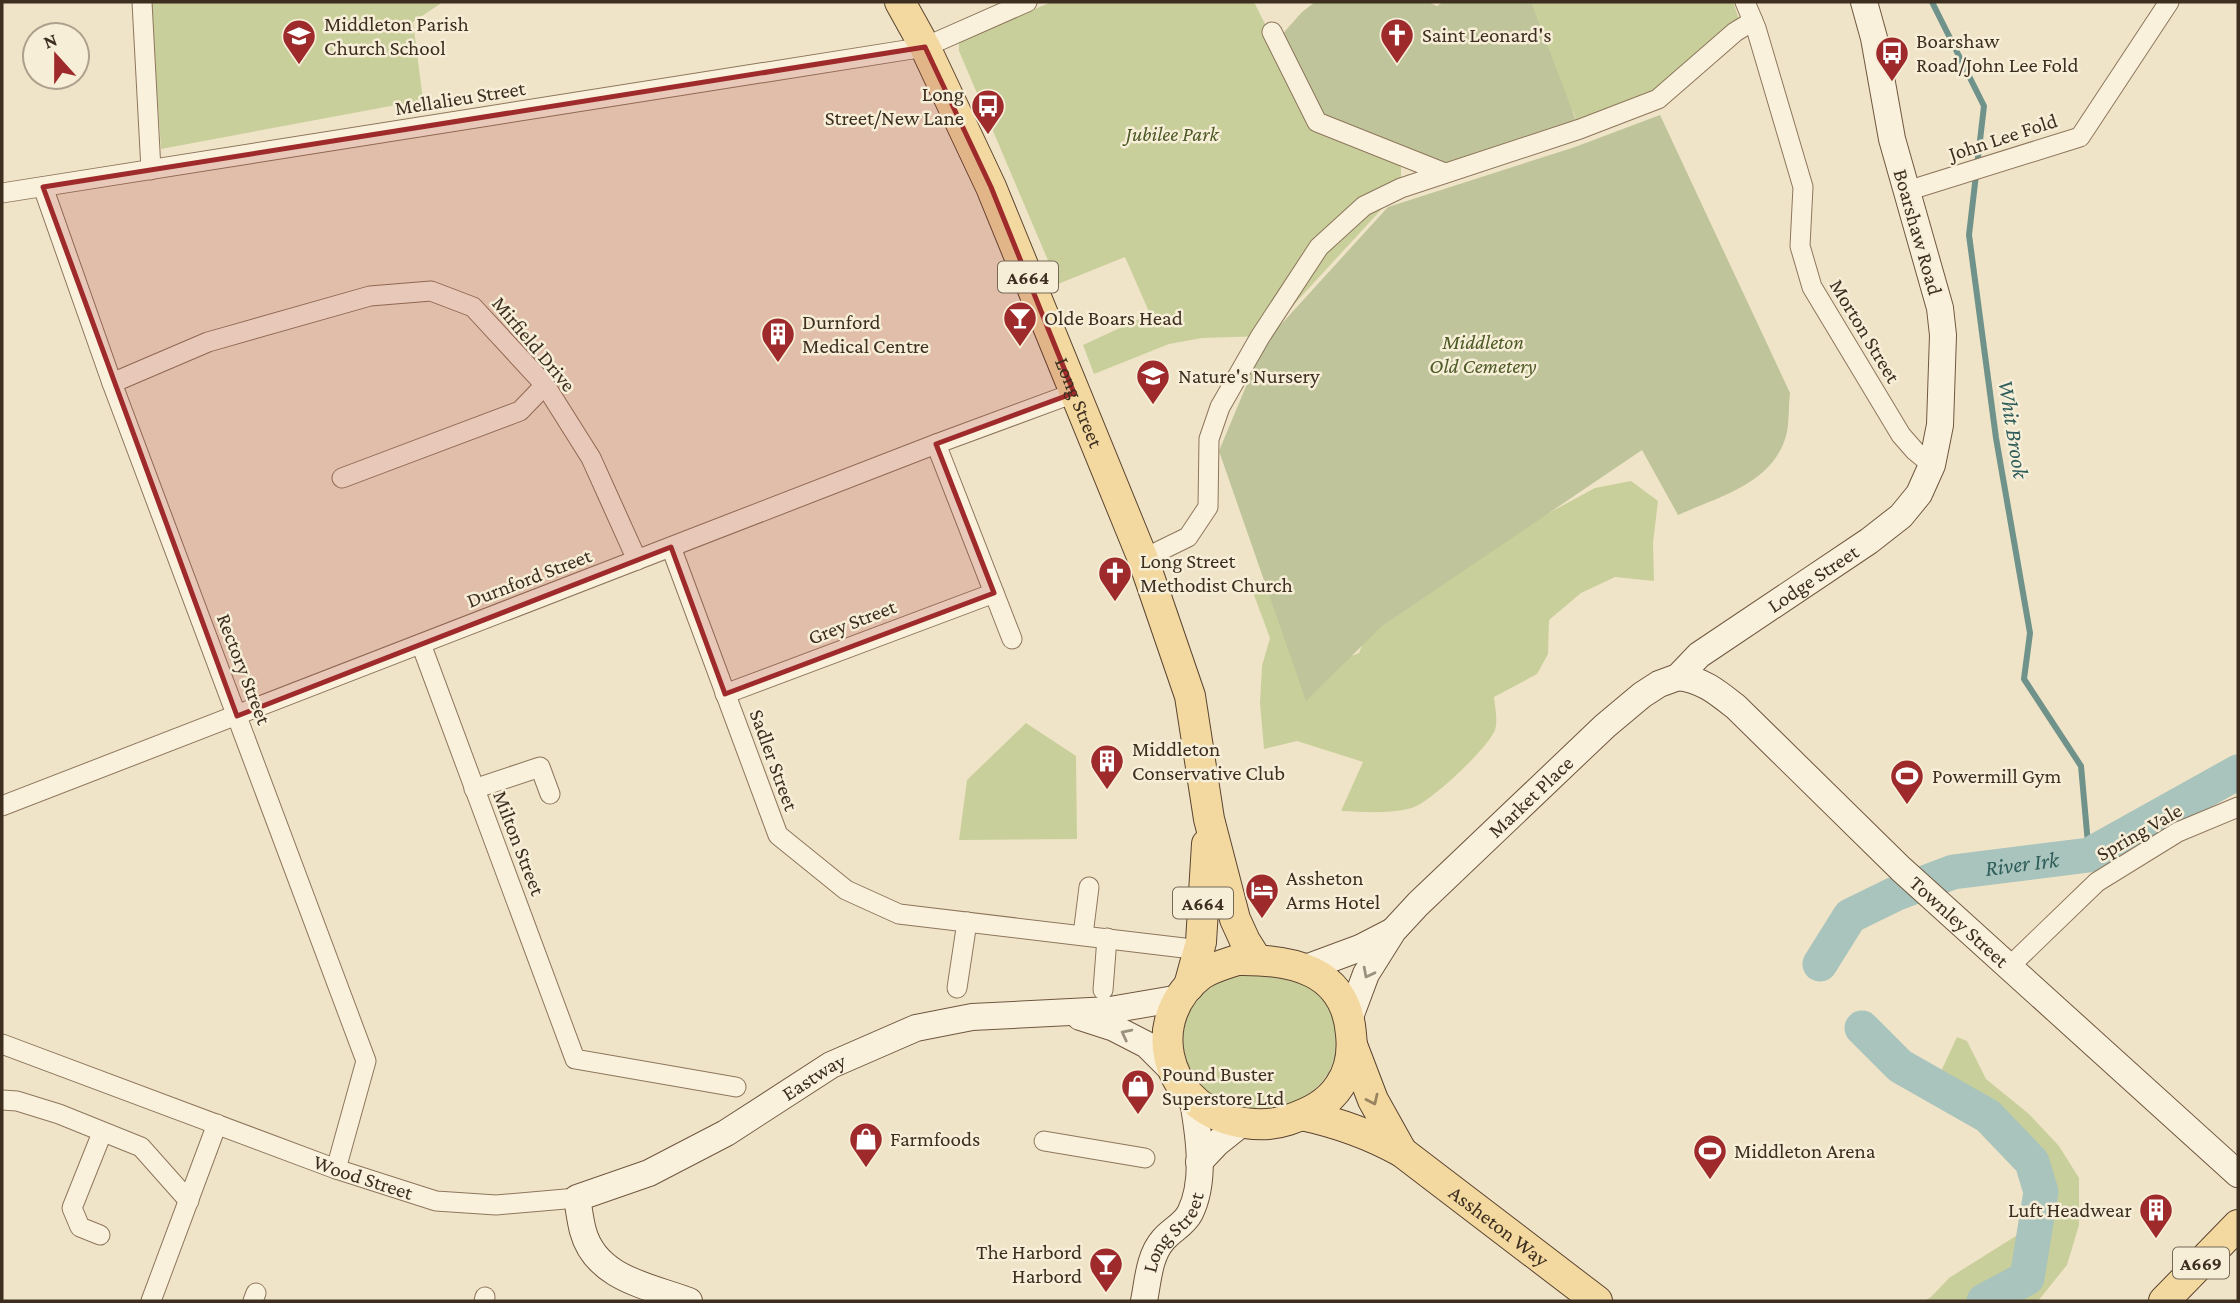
<svg xmlns="http://www.w3.org/2000/svg" width="2240" height="1303" font-family="'Crimson Pro',serif">
<style>
.green{fill:#c9cf9b}
.cemetery{fill:#bfc49a}
.lines{fill:none;stroke-linecap:round;stroke-linejoin:round}
.stream{stroke:#6f938a;stroke-width:6}
.river{stroke:#a9c4bc;stroke-width:35}
.street-casing{stroke:#8d765c;stroke-width:21}
.secondary-casing{stroke:#6f573f;stroke-width:28}
.primary-casing{stroke:#5b4430;stroke-width:32}
.street{stroke:#faf1dc;stroke-width:19}
.secondary{stroke:#faf1dc;stroke-width:26}
.primary{stroke:#f3d9a0;stroke-width:30}
.oneway{stroke:#9c907e}
.oneway2{stroke:#988460}
.marked{fill:#9e2a2b;fill-opacity:0.2;stroke:#9e2a2b;stroke-width:5;stroke-linejoin:round}
.labels{text-anchor:middle;dominant-baseline:central;stroke-width:5;stroke-linejoin:round;paint-order:stroke}
.shield{fill:#f7eed8;stroke:#756857;stroke-width:2}
.shield-label{font-size:19px;font-weight:bold;fill:#3d2e20}
.poi-label{font-size:21px;fill:#3d2e20;stroke:#f7eed8;text-anchor:start}
.street-label{font-size:21px;fill:#3d2e20;stroke:#f7eed8}
.park-label{font-size:21px;font-style:italic;fill:#4d5a26;stroke:#f7eed8}
.water-label{font-size:23px;font-style:italic;fill:#2f5d5a;stroke:#f7eed8}
</style>
<rect width="100%" height="100%" fill="#f0e4c8"/>
<path class="green" d="M151,2H443L413,22L423,100L161,149Z
M1052,2H1254L1315,123L1401,162V188L1265,336L1202,338L1169,344L1094,374L1083,345L1150,314L1125,257L1058,284L959,51V43L964,37Z
M1458,2H1733L1739,19L1649,97L1577,123L1574,113Z
M1631,481L1658,501L1653,543L1654,581L1615,577L1581,593L1549,620L1548,654L1537,674L1494,697C1495,706 1498,721 1495,730C1488,748 1431,802 1412,808C1390,814 1364,812 1341,811L1363,762L1297,741L1264,749L1260,703L1262,666L1270,638L1251,587L1292,593L1325,666L1359,653L1378,605L1595,488Z
M1026,723L1076,756L1077,839L959,840L967,780Z
M1256,974C1275,975 1297,978 1312,988C1328,999 1335,1015 1337,1033C1340,1078 1305,1109 1261,1109C1161,1110 1155,978 1256,974Z
M1957,1037L1967,1041L1986,1079L2029,1114L2059,1146L2079,1178V1225L2067,1265L2038,1301H1924L1931,1297L1949,1278L2019,1234L2032,1200L2017,1159L1930,1095Z"/>
<path class="cemetery" d="M1315,2H1428L1437,6L1443,2H1531L1577,123L1441,166L1321,123L1278,39L1302,12Z
M1660,115L1790,393C1788,409 1790,428 1784,442C1768,485 1716,498 1678,515L1642,450L1382,626L1306,701L1219,451L1264,343L1388,207L1575,147Z"/>
<g class="lines">
<path class="stream" d="M1932,2L1984,106L1969,235L1996,438L2030,633L2024,679L2081,766L2089,855"/>
<g class="river">
<path id="s1" d="M1820,964L1850,916L1895,894L1953,872L2089,855L2238,772"/>
<path d="M1862,1028L1900,1066L1988,1116L2032,1162L2041,1192L2027,1278L1984,1301"/>
</g>
<g class="street-casing">
<g id="street">
<path d="M142,2L151,170"/>
<path d="M1745,2L1756,28L1803,187L1800,246L1812,287L1901,435L1915,451L1932,465"/>
<path d="M1272,32L1317,122L1445,173"/>
<path d="M43,187L112,383L366,1061L336,1169"/>
<path d="M1907,191L2080,137L2169,2"/>
<path d="M2,193L925,47L1027,2"/>
<path d="M112,383L208,342L370,296L431,291L473,307L545,385L591,458L637,560"/>
<path d="M936,444L1012,639"/>
<path d="M342,478L520,411L545,385"/>
<path d="M671,547L778,835L846,890L899,914L1184,948"/>
<path d="M1143,559L1188,537L1208,507L1209,439L1220,407L1260,337L1319,247L1364,206L1401,188L1580,129L1658,99L1735,32L1753,21"/>
<path d="M421,644L575,1059L736,1087"/>
<path d="M725,694L994,593"/>
<path d="M474,789L540,767L550,794"/>
<path d="M2,806L936,444L1074,393"/>
<path d="M1083,935L1089,887"/>
<path d="M2010,966L2097,882L2178,832L2238,807"/>
<path d="M957,988L967,922"/>
<path d="M1103,990L1107,938"/>
<path id="s2" d="M2,1044L336,1169L436,1201L496,1205L577,1198"/>
<path d="M2,1100L17,1101L59,1114L141,1147L189,1201"/>
<path d="M1044,1141L1145,1158"/>
<path d="M100,1235L80,1227L72,1208L102,1133"/>
<path d="M151,1301L217,1124"/>
<path d="M253,1301L256,1293"/>
<path d="M484,1301L485,1297"/>
</g>
</g>
<g class="secondary-casing">
<g id="secondary">
<path id="s3" d="M1678,677C1703,680 1717,692 1736,707L1901,869L2238,1174"/>
<path d="M1306,968L1360,948L1391,932"/>
<path d="M1080,1017L1114,1028L1147,1045L1173,1071"/>
<path id="s4" d="M1350,1017L1366,974L1393,931L1418,904L1605,726L1642,695L1659,684L1678,677L1699,655L1869,541L1901,516L1919,494L1932,465L1940,425L1943,335L1940,308L1892,139L1874,38L1864,2"/>
<path d="M1199,1162L1217,1143L1242,1123"/>
<path id="s5" d="M689,1301C649,1286 596,1279 583,1231C580,1220 579,1209 577,1198L649,1173L726,1133L831,1065L916,1028L972,1017L1110,1010L1180,998"/>
<path id="s6" d="M1144,1301C1148,1281 1149,1256 1163,1240C1171,1230 1184,1225 1190,1213C1206,1181 1199,1136 1193,1101"/>
</g>
</g>
<g class="primary-casing">
<g id="primary">
<path id="s7" d="M900,2L925,47L991,187L1143,559L1190,696L1209,819L1235,919L1245,941L1257,960"/>
<path d="M1237,960C1291,959 1346,969 1351,1034C1353,1052 1350,1070 1340,1085C1328,1104 1309,1113 1288,1120C1270,1126 1249,1125 1230,1120C1163,1101 1144,1017 1202,974C1213,967 1225,964 1237,960Z"/>
<path d="M1189,986L1201,942L1207,844"/>
<path d="M1352,1045L1373,1100L1402,1152"/>
<path id="s8" d="M1302,1115C1339,1123 1370,1134 1402,1152L1597,1301"/>
<path d="M2164,1301L2238,1225"/>
</g>
</g>
<use href="#street" class="street"/>
<use href="#secondary" class="secondary"/>
<use href="#primary" class="primary"/>
</g>
<defs><path id="oneway-chevron" d="M-2-3.5L2.5 0L-2 3.5" fill="none" stroke-width="1.6" stroke-linecap="round" stroke-linejoin="round" transform="scale(1.75)"/></defs>
<g class="oneway">
<use href="#oneway-chevron" transform="translate(1368 973) rotate(117)"/>
<use href="#oneway-chevron" transform="translate(1126 1034) rotate(-153)"/>
</g>
<use class="oneway2" href="#oneway-chevron" transform="translate(1373 1100) rotate(65)"/>
<path class="marked" d="M925,47L991,187L1074,393L936,444L994,593L725,694L671,547L237,716L43,187Z"/>
<defs>
<g id="church-pin" transform="scale(1.75)"><path d="M0 17L-7.5 6A9.5 9.5 0 1 1 7.5 6Z" fill="#9e2a2b" stroke="#f7eed8"/><path d="M-1.2-6h2.4v3.5h3.3v2.4h-3.3V6h-2.4V-.1h-3.3v-2.4h3.3Z" fill="#fff"/></g>
<g id="school-pin" transform="scale(1.75)"><path d="M0 17L-7.5 6A9.5 9.5 0 1 1 7.5 6Z" fill="#9e2a2b" stroke="#f7eed8"/><path d="M0-5L7-2L0 1L-7-2ZM-4 1L0 2.5L4 1V4Q0 6-4 4Z" fill="#fff"/></g>
<g id="bus-pin" transform="scale(1.75)"><path d="M0 17L-7.5 6A9.5 9.5 0 1 1 7.5 6Z" fill="#9e2a2b" stroke="#f7eed8"/><path d="M-5-6H5V4H4V6H2V4H-2V6H-4V4H-5ZM-3.5-4V0h7V-4ZM-3.5 1.2v1.5H-2V1.2ZM2 1.2v1.5H3.5V1.2Z" fill="#fff"/></g>
<g id="bar-pin" transform="scale(1.75)"><path d="M0 17L-7.5 6A9.5 9.5 0 1 1 7.5 6Z" fill="#9e2a2b" stroke="#f7eed8"/><path d="M-6-5H6L.8 .8V4.5H3.5V6h-7V4.5H-.8V.8Z" fill="#fff"/></g>
<g id="building-pin" transform="scale(1.75)"><path d="M0 17L-7.5 6A9.5 9.5 0 1 1 7.5 6Z" fill="#9e2a2b" stroke="#f7eed8"/><path d="M-4-6H4V6H1V3H-1V6H-4ZM-2.5-4.3h1.7v1.8h-1.7ZM.8-4.3h1.7v1.8H.8ZM-2.5-1h1.7V.8h-1.7ZM.8-1h1.7V.8H.8Z" fill="#fff"/></g>
<g id="stadium-pin" transform="scale(1.75)"><path d="M0 17L-7.5 6A9.5 9.5 0 1 1 7.5 6Z" fill="#9e2a2b" stroke="#f7eed8"/><path d="M0-5a6.5 5 0 1 0 0 10a6.5 5 0 1 0 0-10ZM-3.5-1.8h7v3.6h-7Z" fill="#fff"/></g>
<g id="hotel-pin" transform="scale(1.75)"><path d="M0 17L-7.5 6A9.5 9.5 0 1 1 7.5 6Z" fill="#9e2a2b" stroke="#f7eed8"/><path d="M-6-4.5h1.5V1H6V5H4.5V3h-9V5H-6ZM-4 0a1.8 1.8 0 1 1 3.6 0ZM.5 0V-2.5h3Q6-2.5 6 0Z" fill="#fff"/></g>
<g id="shop-pin" transform="scale(1.75)"><path d="M0 17L-7.5 6A9.5 9.5 0 1 1 7.5 6Z" fill="#9e2a2b" stroke="#f7eed8"/><path d="M-5-2.5h2.3a2.7 3.5 0 0 1 5.4 0H5L5.5 6h-11ZM-1.5-2.5h3a1.5 2.3 0 0 0-3 0Z" fill="#fff"/></g>
</defs>
<g fill-rule="evenodd">
<use href="#church-pin" x="1397" y="35"/>
<use href="#school-pin" x="299" y="36"/>
<use href="#bus-pin" x="1892" y="53"/>
<use href="#bus-pin" x="988" y="106"/>
<use href="#bar-pin" x="1020" y="318"/>
<use href="#building-pin" x="778" y="334"/>
<use href="#school-pin" x="1153" y="376"/>
<use href="#church-pin" x="1115" y="573"/>
<use href="#building-pin" x="1107" y="761"/>
<use href="#stadium-pin" x="1907" y="776"/>
<use href="#hotel-pin" x="1262" y="890"/>
<use href="#shop-pin" x="1138" y="1086"/>
<use href="#shop-pin" x="866" y="1139"/>
<use href="#stadium-pin" x="1710" y="1151"/>
<use href="#building-pin" x="2156" y="1210"/>
<use href="#bar-pin" x="1106" y="1264"/>
</g>
<g class="labels">
<g class="shield">
<rect x="998" y="261.5" width="60" height="31" rx="5"/>
<rect x="1173" y="887.5" width="60" height="31" rx="5"/>
<rect x="2173" y="1247.5" width="56" height="31" rx="5"/>
</g>
<g class="shield-label">
<text x="1028" y="277">A664</text>
<text x="1203" y="903">A664</text>
<text x="2201" y="1263">A669</text>
</g>
<g class="poi-label">
<text x="324" y="24">Middleton Parish<tspan x="324" dy="24">Church School</tspan></text>
<text x="1422" y="35">Saint Leonard's</text>
<text x="1916" y="41">Boarshaw<tspan x="1916" dy="24">Road/John Lee Fold</tspan></text>
<text x="964" y="94" text-anchor="end">Long<tspan x="964" dy="24">Street/New Lane</tspan></text>
<text x="1044" y="318">Olde Boars Head</text>
<text x="802" y="322">Durnford<tspan x="802" dy="24">Medical Centre</tspan></text>
<text x="1178" y="376">Nature's Nursery</text>
<text x="1140" y="561">Long Street<tspan x="1140" dy="24">Methodist Church</tspan></text>
<text x="1132" y="749">Middleton<tspan x="1132" dy="24">Conservative Club</tspan></text>
<text x="1932" y="776">Powermill Gym</text>
<text x="1286" y="878">Assheton<tspan x="1286" dy="24">Arms Hotel</tspan></text>
<text x="1162" y="1074">Pound Buster<tspan x="1162" dy="24">Superstore Ltd</tspan></text>
<text x="890" y="1139">Farmfoods</text>
<text x="1734" y="1151">Middleton Arena</text>
<text x="2132" y="1210" text-anchor="end">Luft Headwear</text>
<text x="1082" y="1252" text-anchor="end">The Harbord<tspan x="1082" dy="24">Harbord</tspan></text>
</g>
<g class="street-label">
<text transform="translate(460 98) rotate(-9)">Mellalieu Street</text>
<text transform="translate(2003 137) rotate(-18)">John Lee Fold</text>
<text transform="translate(1918 232) rotate(74)">Boarshaw Road</text>
<text transform="translate(1865 331) rotate(59)">Morton Street</text>
<text transform="translate(534 344) rotate(50)">Mirfield Drive</text>
<text stroke="none"><textPath href="#s7" startOffset="439">Long Street</textPath></text>
<text transform="translate(529 578) rotate(-21)">Durnford Street</text>
<text stroke="none"><textPath href="#s4" startOffset="648">Lodge Street</textPath></text>
<text transform="translate(852 622) rotate(-21)">Grey Street</text>
<text transform="translate(244 669) rotate(69)">Rectory Street</text>
<text transform="translate(774 760) rotate(70)">Sadler Street</text>
<text stroke="none"><textPath href="#s4" startOffset="289">Market Place</textPath></text>
<text transform="translate(2139 832) rotate(-30)">Spring Vale</text>
<text transform="translate(519 843) rotate(69)">Milton Street</text>
<text stroke="none"><textPath href="#s3" startOffset="376">Townley Street</textPath></text>
<text stroke="none"><textPath href="#s5" startOffset="434">Eastway</textPath></text>
<text stroke="none"><textPath href="#s2" startOffset="385">Wood Street</textPath></text>
<text stroke="none"><textPath href="#s8" startOffset="229">Assheton Way</textPath></text>
<text stroke="none"><textPath href="#s6" startOffset="77">Long Street</textPath></text>
</g>
<g class="park-label">
<text x="1172" y="134">Jubilee Park</text>
<text x="1483" y="342">Middleton<tspan x="1483" dy="24">Old Cemetery</tspan></text>
</g>
<g class="water-label">
<text transform="translate(2014 429) rotate(81)">Whit Brook</text>
<text stroke="none"><textPath href="#s1" startOffset="238">River Irk</textPath></text>
</g>
</g>
<rect width="2240" height="1303" fill="none" stroke="#3d2e20" stroke-width="7"/>
<g transform="translate(56 56) rotate(339)"><circle r="33" fill="#f7eed8" stroke="#ada18e" stroke-width="2"/>
<path d="M0-5L12 26L0 18L-12 26Z" fill="#9e2a2b"/>
<text y="-10" font-size="19" font-weight="bold" text-anchor="middle" fill="#3d2e20">N</text>
</g>
</svg>
